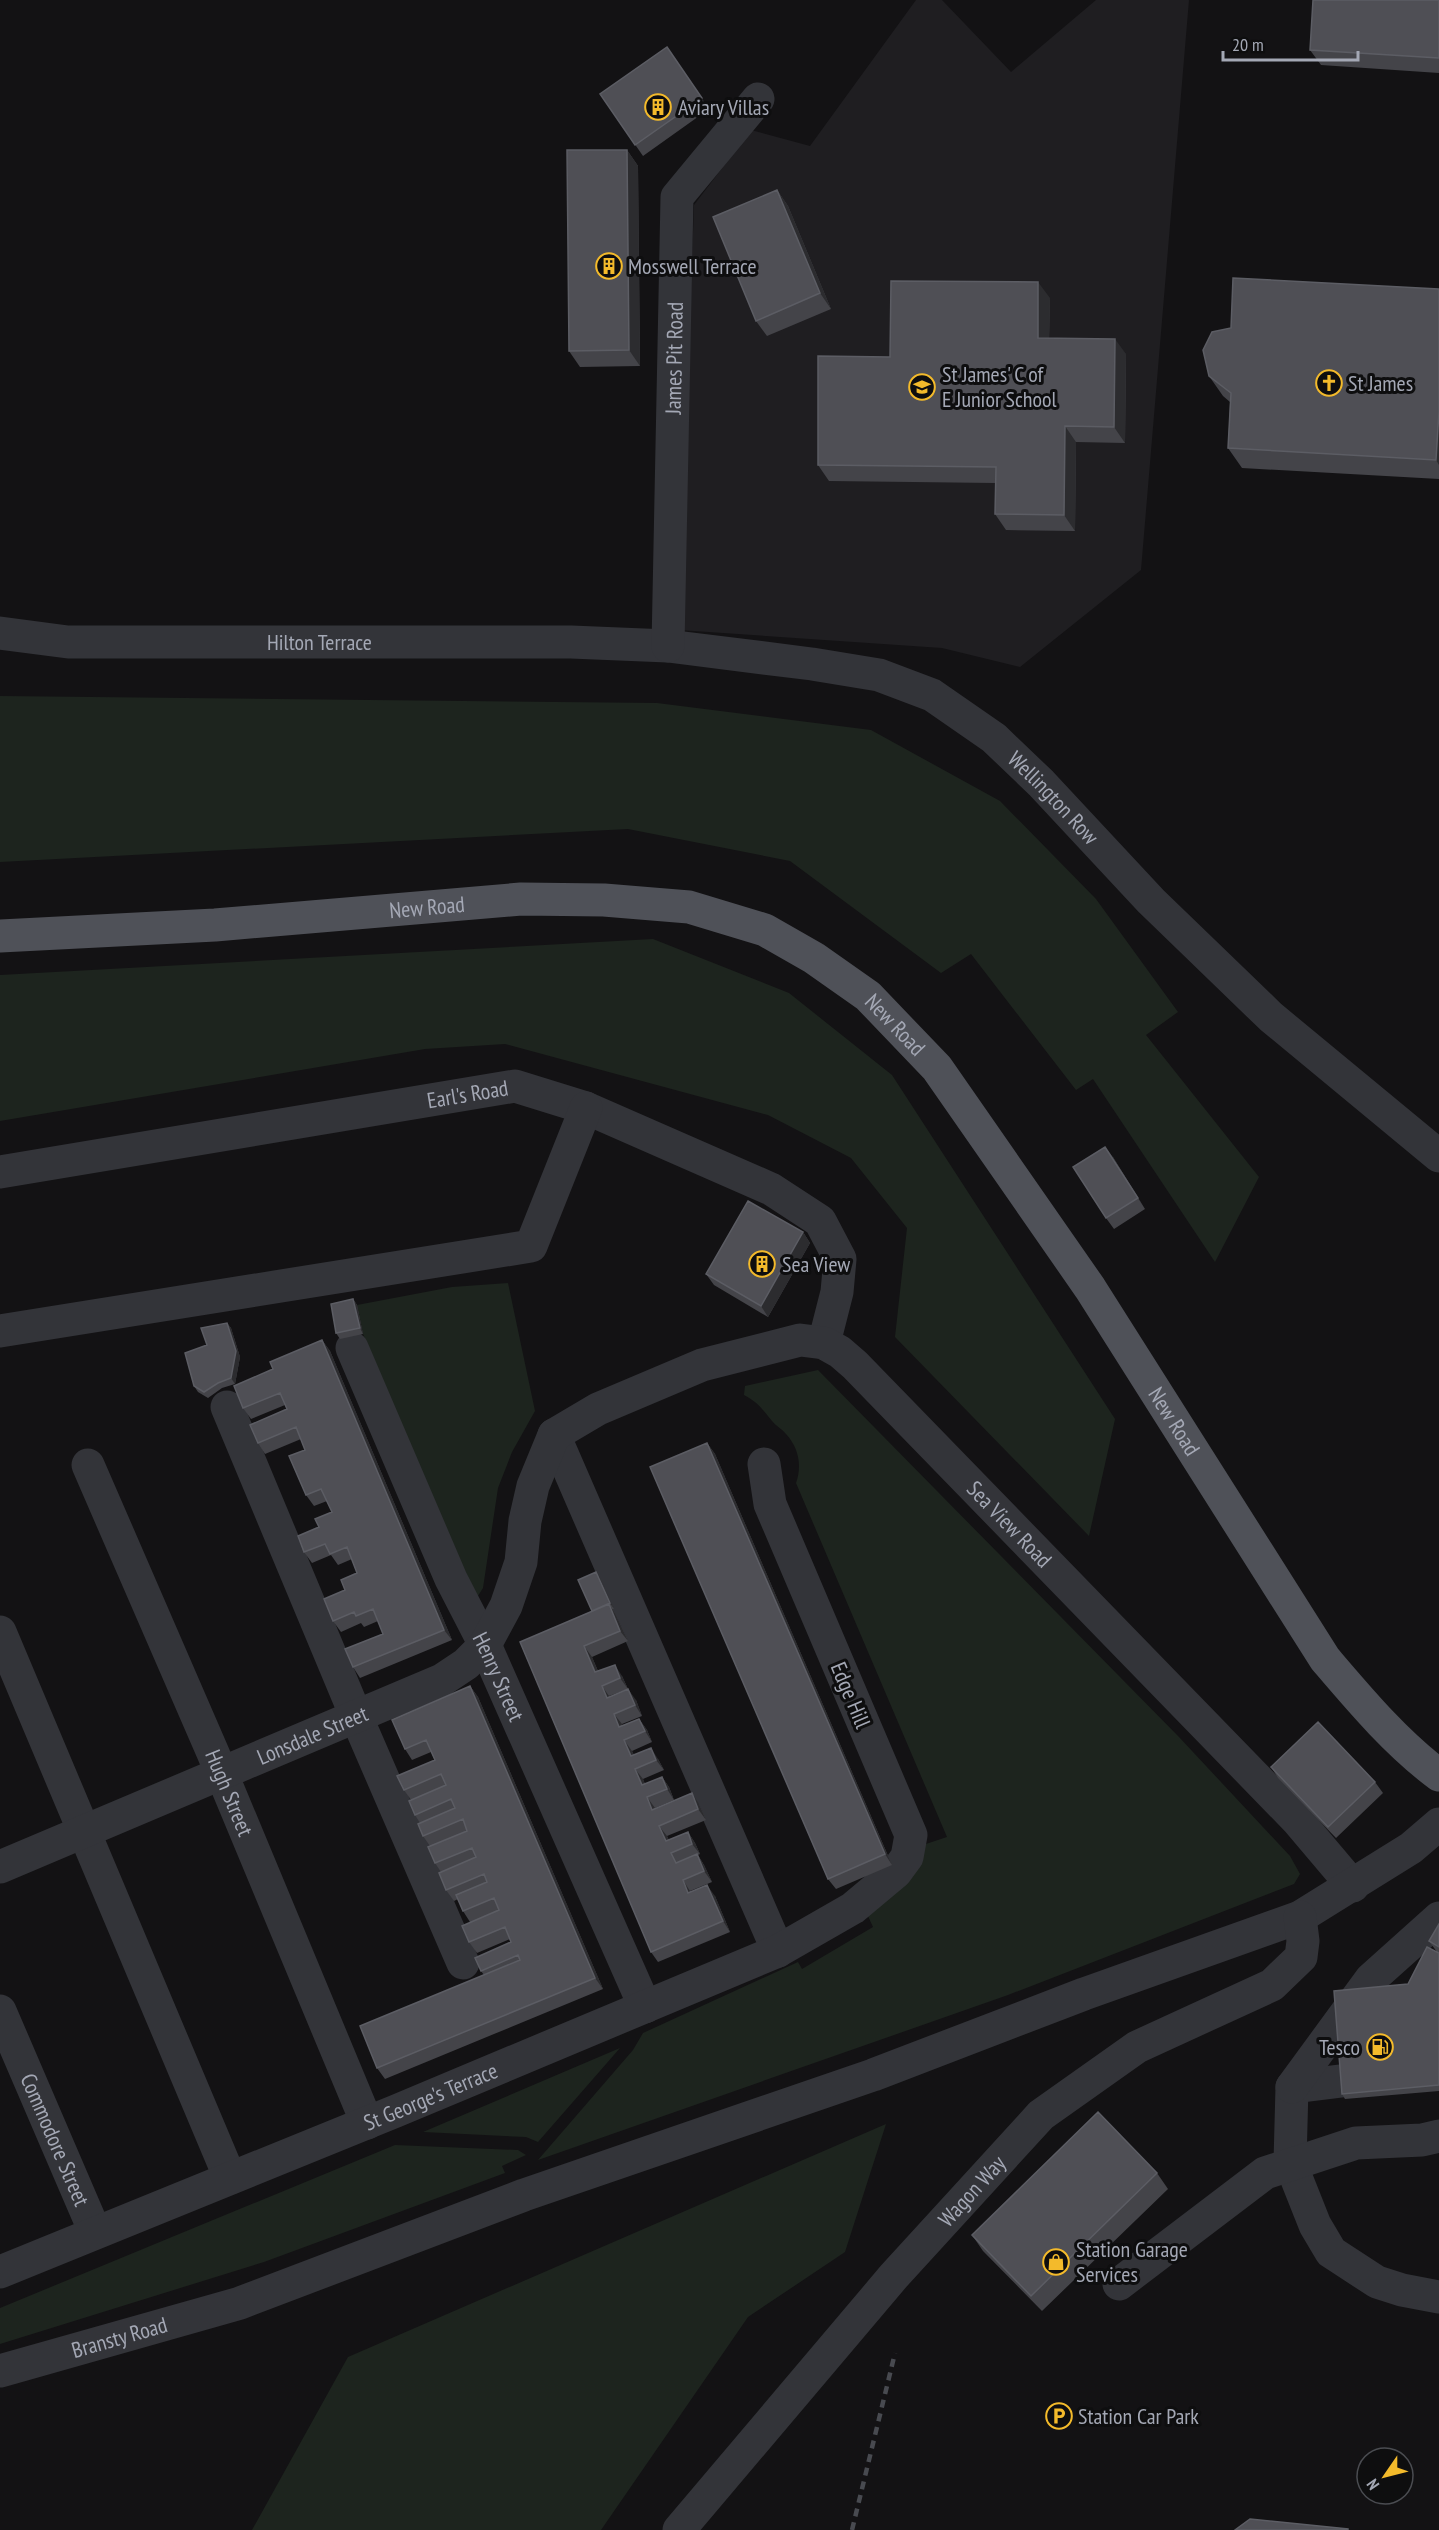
<svg xmlns="http://www.w3.org/2000/svg" width="1439" height="2530" font-family="'PT Sans Narrow',sans-serif">
<style>
.built{fill:#1f1e21}
.green{fill:#1d241e}
.lines{fill:none;stroke-linecap:round;stroke-linejoin:round}
.minor{stroke:#333439;stroke-width:33}
.major{stroke:#4f5158;stroke-width:33}
.rail{stroke:#484a50;stroke-width:4.5;stroke-dasharray:8 6;stroke-linecap:butt}
.wall{fill:#444449}
.shaded-wall{fill:#2c2c2f}
.building{fill:#4f4f55;stroke:#5c5d64;stroke-width:1.5}
.labels{text-anchor:middle;dominant-baseline:central;stroke-width:6;stroke-linejoin:round;paint-order:stroke}
.poi-label{font-size:22px;fill:#a4a8b5;stroke:#0e0e0f;text-anchor:start}
.street-label{font-size:22px;fill:#a4a8b5;stroke:#0e0e0f}
</style>
<rect width="100%" height="100%" fill="#131214"/>
<path class="built" d="M916,0H942L1011,72L1096,0H1189L1141,570L1020,667L942,648L679,630L694,205L751,130L810,146Z"/>
<path class="green" d="M0,696L657,703L871,730L1000,801L1096,899L1178,1012L1146,1035L1259,1177L1215,1262L1093,1079L1076,1090L971,954L941,973L790,861L628,829L0,862Z
M653,939L789,993L892,1075L1115,1419L1089,1536L895,1337L907,1228L851,1158L768,1115L505,1044L425,1049L0,1121V975Z
M508,1283L535,1411L512,1452L498,1488L483,1588L476,1599L363,1334L357,1305L452,1287Z
M818,1370L1179,1737L1290,1856L1300,1874L1294,1884L1008,1995L538,2160L633,2050L643,2033L798,1962L802,1969L873,1927L868,1916L926,1844L947,1837L796,1483C802,1466 799,1448 786,1434C782,1429 776,1426 772,1421C762,1409 759,1403 744,1395L745,1386Z
M620,2048L538,2142L526,2137L423,2132Z
M886,2124L845,2252L748,2317L601,2530H252L348,2357Z
M395,2145L518,2150L526,2155L502,2166L505,2173L264,2262L0,2344V2308Z"/>
<g class="lines">
<g class="minor">
<path id="s1" d="M0,633L68,642H571L668,646L812,664L879,675L932,695L994,738L1041,783L1151,901L1271,1017L1439,1156"/>
<path id="s2" d="M668,646L677,197L758,99"/>
<path id="s3" d="M0,1172L515,1086L586,1108L771,1189L820,1221L840,1259L837,1292L824,1343"/>
<path d="M0,1331L531,1246L586,1108"/>
<path id="s4" d="M352,1348L451,1579L485,1645L645,2007"/>
<path d="M227,1407L356,1716L463,1963"/>
<path d="M554,1435L778,1951"/>
<path id="s5" d="M88,1465L213,1753L367,2123"/>
<path d="M0,1632L230,2178"/>
<path id="s6" d="M0,1867L442,1680L466,1664L485,1645L506,1606L521,1562L525,1521L533,1486L554,1435L598,1409L702,1365L800,1340L824,1343L840,1352L855,1365L1298,1821L1353,1886"/>
<path id="s7" d="M0,2011L95,2232"/>
<path d="M1439,2069L1292,2087L1290,2162L1315,2225L1331,2252L1377,2282L1402,2290L1439,2297"/>
<path d="M1292,2087L1371,1979L1439,1918"/>
<path id="s8" d="M0,2272L396,2111L778,1951L853,1908L896,1872L907,1857L911,1835L770,1504L764,1464"/>
<path d="M1119,2284L1265,2173L1356,2143L1422,2140L1439,2136"/>
<path id="s9" d="M0,2371L240,2303L524,2195L873,2075L1084,1994L1300,1917L1411,1848L1439,1824"/>
<path id="s10" d="M679,2530L893,2277L1041,2115L1137,2047L1272,1985L1301,1957L1303,1941L1300,1917"/>
</g>
<path class="major" id="s11" d="M0,936L215,925L521,899L604,900L689,907L765,930L814,958L868,996L937,1068L1090,1288L1325,1659C1360,1700 1396,1743 1439,1775"/>
<path class="rail" d="M852,2530L895,2353"/>
</g>
<path class="wall" d="M1439,0V73L1321,65L1310,50Z
M667,47L709,109L643,156L600,94Z
M627,150L638,166L640,366L580,367L569,351Z
M777,190L788,206L831,309L767,336L756,321Z
M1439,289V479L1242,468L1228,448L1230,402L1223,396L1209,376Z
M1050,298L1049,338L1126,354L1125,443L1076,442L1075,531L1006,530L995,514V483L829,481L818,465L890,357Z
M1113,1157L1145,1209L1114,1229L1106,1218Z
M803,1232L810,1243L768,1317L714,1285L706,1274Z
M353,1299L357,1305L363,1334L340,1339L336,1333Z
M227,1323L231,1328L240,1357L235,1384L222,1388L208,1398L198,1392L194,1386L207,1345Z
M322,1340L330,1351L452,1640L360,1678L353,1667L383,1634L378,1621L364,1627L361,1623L341,1632L333,1621L345,1590L357,1573L352,1559L338,1565L331,1555L312,1563L304,1552L319,1527L332,1512L327,1501L314,1506L306,1495L305,1450L301,1439L265,1454L258,1443L287,1409L285,1405L251,1419L243,1408L273,1369Z
M707,1443L715,1454L892,1865L836,1889L828,1879Z
M600,1578L614,1609H612L616,1615L628,1641L592,1657L598,1671L622,1676L628,1689L609,1696L610,1697L636,1700L642,1716L622,1724V1726L639,1719L647,1730L652,1742L632,1751L634,1755L658,1759L664,1770L643,1779L645,1784L662,1777L669,1787L674,1800L655,1808V1809L699,1804L706,1820L667,1836L669,1840L688,1832L695,1843L700,1854L698,1855L704,1865L712,1882L690,1891L715,1896L730,1932L658,1962L651,1952L520,1642L592,1611Z
M470,1686L478,1697L603,1989L385,2079L377,2068L484,1975L481,1971L511,1942L510,1939L477,1953L469,1942L470,1922L463,1911L458,1899L454,1901L446,1890L441,1872L435,1863L430,1846L423,1836L420,1823L415,1815L411,1800L404,1790L435,1760L431,1752L412,1760L405,1749Z
M1271,1767L1375,1782L1383,1793L1336,1838L1278,1778Z
M1439,1924V2091L1345,2099L1342,2094L1408,1984L1437,1952L1429,1941Z
M1157,2173L1168,2189L1042,2311L983,2251L972,2235Z"/>
<path class="shaded-wall" d="M627,150L638,166L640,366L629,350Z
M777,190L788,206L831,309L820,293Z
M1038,282L1050,298L1049,353L1038,338Z
M1115,339L1126,354L1125,443L1114,427Z
M1438,411L1439,412V465L1436,460Z
M1065,426L1076,442L1075,531L1064,515Z
M1105,1147L1113,1157L1145,1209L1138,1198Z
M803,1232L810,1243L768,1317L761,1306Z
M353,1299L357,1305L363,1334L360,1328Z
M227,1323L231,1328L240,1357L235,1384L231,1378Z
M322,1340L330,1351L452,1640L444,1630Z
M707,1443L715,1454L892,1865L885,1854Z
M596,1572L600,1578L614,1609L610,1603Z
M609,1604L616,1615L628,1641L620,1631Z
M584,1646L592,1657L603,1683L595,1672Z
M615,1665L622,1676L628,1689L620,1678Z
M470,1686L478,1697L603,1989L595,1978Z
M602,1686L609,1696L615,1709L607,1698Z
M628,1689L636,1700L642,1716L635,1705Z
M614,1714L622,1724L627,1738L619,1727Z
M639,1719L647,1730L652,1742L645,1731Z
M624,1740L632,1751L639,1767L631,1756Z
M651,1748L658,1759L664,1770L656,1760Z
M635,1769L643,1779L650,1796L642,1785Z
M662,1777L669,1787L674,1800L667,1789Z
M692,1793L699,1804L706,1820L698,1809Z
M647,1797L655,1808L660,1821L652,1810Z
M659,1826L667,1836L674,1852L666,1841Z
M688,1832L695,1843L700,1854L692,1844Z
M697,1854L704,1865L712,1882L704,1871Z
M683,1880L690,1891L696,1904L688,1893Z
M707,1885L715,1896L730,1932L723,1921Z"/>
<path class="building" d="M1313,0H1439V58L1310,50Z
M667,47L702,98L635,145L600,94Z
M567,150H627L629,350L569,351Z
M777,190L820,293L756,321L713,217Z
M1233,278L1439,289V411L1436,460L1228,448L1231,393L1209,376L1203,350L1212,332L1231,328Z
M891,281L1038,282V338L1115,339L1114,427L1065,426L1064,515L995,514L996,467L818,465V356L890,357Z
M1105,1147L1138,1198L1106,1218L1073,1167Z
M748,1201L803,1232L761,1306L706,1274Z
M353,1299L360,1328L336,1333L331,1304Z
M227,1323L236,1351L231,1378L218,1383L204,1392L194,1386L185,1353L207,1345L201,1328Z
M322,1340L444,1630L353,1667L345,1649L383,1634L373,1609L356,1616L354,1612L333,1621L324,1599L345,1590L341,1580L357,1573L347,1547L330,1554L325,1544L304,1552L298,1536L319,1527L315,1519L332,1512L321,1489L306,1495L289,1456L305,1450L296,1427L258,1443L250,1425L287,1409L280,1393L243,1408L234,1386L273,1369L270,1362Z
M707,1443L885,1854L828,1879L650,1467Z
M596,1572L610,1603L592,1611L578,1580Z
M609,1604L620,1631L584,1646L595,1672L615,1665L620,1678L602,1686L607,1698L628,1689L635,1705L614,1714L619,1727L639,1719L645,1731L624,1740L631,1756L651,1748L656,1760L635,1769L642,1785L662,1777L667,1789L647,1797L652,1810L692,1793L698,1809L659,1826L666,1841L688,1832L692,1844L671,1853L676,1863L697,1854L704,1871L683,1880L688,1893L707,1885L723,1921L651,1952L520,1642Z
M470,1686L595,1978L377,2068L360,2026L520,1960L518,1955L481,1971L475,1958L511,1942L505,1927L469,1942L462,1926L499,1910L494,1898L463,1911L456,1895L487,1882L484,1874L446,1890L439,1873L476,1857L472,1848L435,1863L428,1847L467,1831L463,1819L423,1836L418,1824L455,1808L451,1799L415,1815L409,1801L446,1785L441,1774L404,1790L397,1776L435,1760L426,1740L405,1749L392,1720Z
M1318,1722L1375,1782L1328,1827L1271,1767Z
M1439,1924V1947L1429,1941Z
M1427,1947L1439,1953V2085L1342,2094L1334,1991L1408,1984Z
M1098,2112L1157,2173L1031,2296L972,2235Z
M1250,2519L1348,2529V2530H1235Z"/>
<defs>
<g id="building-ring" transform="scale(1.35)"><circle r="9.5" fill="#0e0e0f" stroke="#f3ba2b" stroke-width="1.5"/><path d="M-4-6H4V6H1V3H-1V6H-4ZM-2.5-4.3h1.7v1.8h-1.7ZM.8-4.3h1.7v1.8H.8ZM-2.5-1h1.7V.8h-1.7ZM.8-1h1.7V.8H.8Z" fill="#f3ba2b"/></g>
<g id="church-ring" transform="scale(1.35)"><circle r="9.5" fill="#0e0e0f" stroke="#f3ba2b" stroke-width="1.5"/><path d="M-1.2-6h2.4v3.5h3.3v2.4h-3.3V6h-2.4V-.1h-3.3v-2.4h3.3Z" fill="#f3ba2b"/></g>
<g id="school-ring" transform="scale(1.35)"><circle r="9.5" fill="#0e0e0f" stroke="#f3ba2b" stroke-width="1.5"/><path d="M0-5L7-2L0 1L-7-2ZM-4 1L0 2.5L4 1V4Q0 6-4 4Z" fill="#f3ba2b"/></g>
<g id="fuel-ring" transform="scale(1.35)"><circle r="9.5" fill="#0e0e0f" stroke="#f3ba2b" stroke-width="1.5"/><path d="M-5.5-6h7V0h2V4h1.3V-2.5L3-4.5l.8-.8L6-3V5H2.5V1h-1V6h-7ZM-4.2-4.7v3.2H.2V-4.7Z" fill="#f3ba2b"/></g>
<g id="shop-ring" transform="scale(1.35)"><circle r="9.5" fill="#0e0e0f" stroke="#f3ba2b" stroke-width="1.5"/><path d="M-5-2.5h2.3a2.7 3.5 0 0 1 5.4 0H5L5.5 6h-11ZM-1.5-2.5h3a1.5 2.3 0 0 0-3 0Z" fill="#f3ba2b"/></g>
<g id="parking-ring" transform="scale(1.35)"><circle r="9.5" fill="#0e0e0f" stroke="#f3ba2b" stroke-width="1.5"/><path d="M-3.5-5.5H1a3.5 3.5 0 0 1 0 7H-1V5.5H-3.5ZM-1-3.4V-.6H.8a1.4 1.4 0 0 0 0-2.8Z" fill="#f3ba2b"/></g>
</defs>
<g fill-rule="evenodd">
<use href="#building-ring" x="658" y="107"/>
<use href="#building-ring" x="609" y="266"/>
<use href="#church-ring" x="1329" y="383"/>
<use href="#school-ring" x="922" y="387"/>
<use href="#building-ring" x="762" y="1264"/>
<use href="#fuel-ring" x="1380" y="2047"/>
<use href="#shop-ring" x="1056" y="2262"/>
<use href="#parking-ring" x="1059" y="2416"/>
</g>
<g class="labels">
<g class="poi-label">
<text x="678" y="107">Aviary Villas</text>
<text x="628" y="266">Mosswell Terrace</text>
<text x="942" y="374">St James' C of<tspan x="942" dy="25">E Junior School</tspan></text>
<text x="1348" y="383">St James</text>
<text x="782" y="1264">Sea View</text>
<text x="1360" y="2047" text-anchor="end">Tesco</text>
<text x="1076" y="2249">Station Garage<tspan x="1076" dy="25">Services</tspan></text>
<text x="1078" y="2416">Station Car Park</text>
</g>
<g class="street-label">
<text stroke="none"><textPath href="#s2" startOffset="288">James Pit Road</textPath></text>
<text stroke="none"><textPath href="#s1" startOffset="320">Hilton Terrace</textPath></text>
<text stroke="none"><textPath href="#s1" startOffset="1098">Wellington Row</textPath></text>
<text stroke="none"><textPath href="#s11" startOffset="428">New Road</textPath></text>
<text stroke="none"><textPath href="#s11" startOffset="932">New Road</textPath></text>
<text stroke="none"><textPath href="#s3" startOffset="474">Earl's Road</textPath></text>
<text stroke="none"><textPath href="#s11" startOffset="1418">New Road</textPath></text>
<text stroke="none"><textPath href="#s6" startOffset="1308">Sea View Road</textPath></text>
<text stroke="none"><textPath href="#s4" startOffset="360">Henry Street</textPath></text>
<text transform="translate(851 1695) rotate(67)">Edge Hill</text>
<text stroke="none"><textPath href="#s6" startOffset="339">Lonsdale Street</textPath></text>
<text stroke="none"><textPath href="#s5" startOffset="357">Hugh Street</textPath></text>
<text stroke="none"><textPath href="#s8" startOffset="465">St George's Terrace</textPath></text>
<text stroke="none"><textPath href="#s7" startOffset="140">Commodore Street</textPath></text>
<text stroke="none"><textPath href="#s10" startOffset="448">Wagon Way</textPath></text>
<text stroke="none"><textPath href="#s9" startOffset="124">Bransty Road</textPath></text>
</g>
</g>
<g transform="translate(1385 2476) rotate(235)"><circle r="28" fill="#0e0e0f" stroke="#4a4c51" stroke-width="1.5"/>
<path d="M0-4.5L10 22L0 15L-10 22Z" fill="#f3ba2b"/>
<text y="-9" font-size="16" font-weight="bold" text-anchor="middle" fill="#a4a8b5">N</text>
</g>
<path d="M1223 51v9h135v-9" fill="none" stroke="#a4a8b5" stroke-width="3"/>
<text x="1232" y="51" font-size="18" fill="#a4a8b5" stroke="#0e0e0f" stroke-width="4.5" paint-order="stroke">20 m</text>
</svg>
